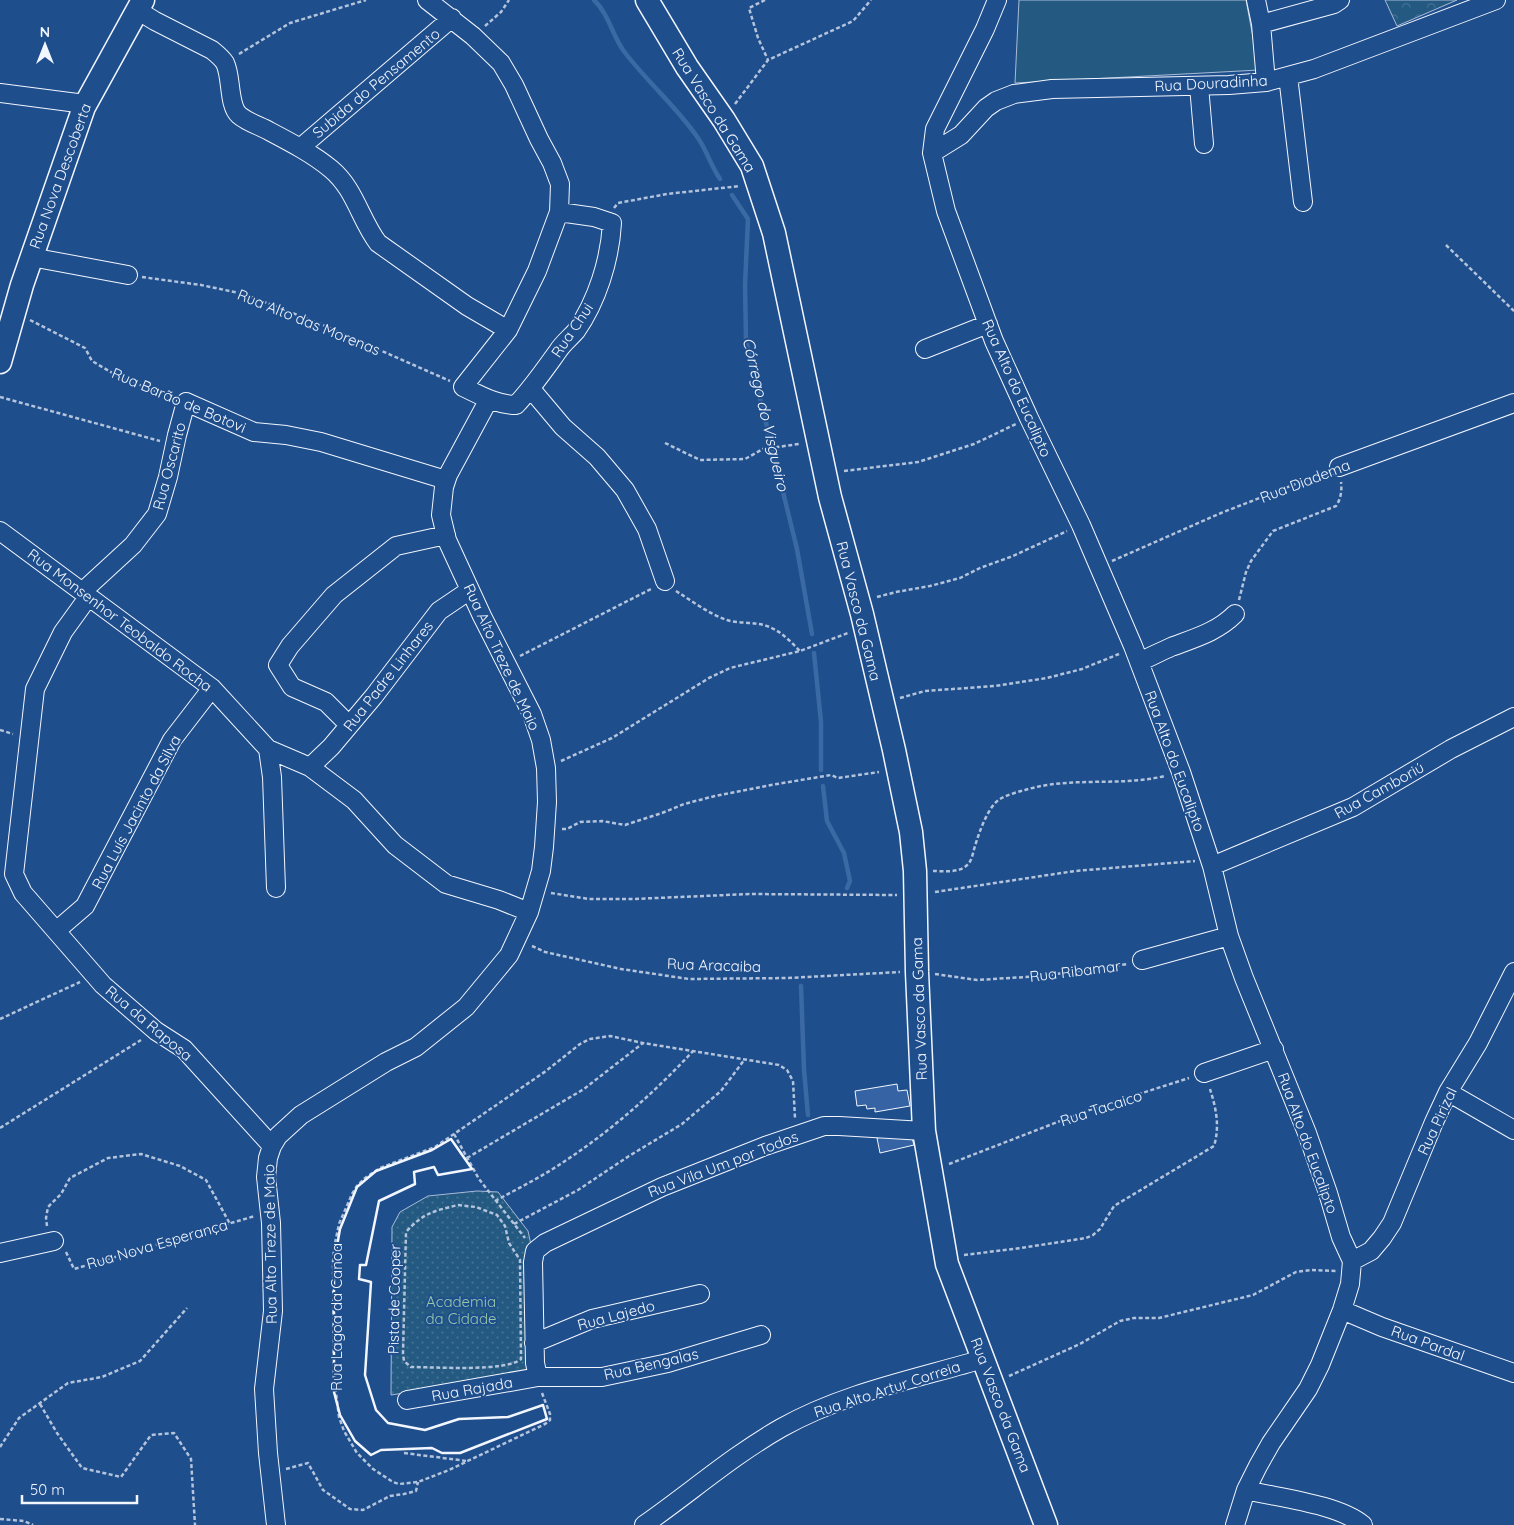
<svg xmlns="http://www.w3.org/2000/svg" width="1514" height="1525" font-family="Quicksand,sans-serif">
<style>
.green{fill:#245a82;stroke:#a8bbd7}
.forest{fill:url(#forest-crowns);stroke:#a8bbd7}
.park{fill:url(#park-dots);stroke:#a8bbd7}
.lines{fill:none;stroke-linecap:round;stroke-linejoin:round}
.stream{stroke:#3b69a3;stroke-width:4.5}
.building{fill:#3563a3;stroke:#f2f6ff}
.minor-casing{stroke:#f2f6ff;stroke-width:20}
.major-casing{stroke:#f2f6ff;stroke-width:25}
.path{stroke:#b3c4dc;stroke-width:2.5;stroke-dasharray:4 2.5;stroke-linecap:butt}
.minor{stroke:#1f4e8c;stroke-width:18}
.major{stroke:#1f4e8c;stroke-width:22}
.wall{stroke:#f2f6ff;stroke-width:2.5}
.labels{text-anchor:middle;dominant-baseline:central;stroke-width:4;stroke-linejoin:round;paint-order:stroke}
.street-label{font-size:15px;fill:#f2f6ff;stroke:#1f4e8c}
.park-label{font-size:15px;fill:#97c8a6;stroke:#1f4e8c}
.water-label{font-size:16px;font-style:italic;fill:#f2f6ff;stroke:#1f4e8c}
</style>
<defs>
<pattern id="forest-crowns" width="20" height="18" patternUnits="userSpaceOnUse" patternTransform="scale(1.25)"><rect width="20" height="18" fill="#245a82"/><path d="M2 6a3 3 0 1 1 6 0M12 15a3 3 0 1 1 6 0" fill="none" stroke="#447295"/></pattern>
<pattern id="park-dots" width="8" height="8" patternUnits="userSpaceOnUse" patternTransform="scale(1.25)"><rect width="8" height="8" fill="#245a82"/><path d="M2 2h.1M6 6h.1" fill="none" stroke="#447295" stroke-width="1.8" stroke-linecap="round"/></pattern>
</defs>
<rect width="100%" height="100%" fill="#1f4e8c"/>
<path class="green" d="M1019,0H1246L1259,70L1015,83Z"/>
<path class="forest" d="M1385,0H1457L1397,26Z"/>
<path class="park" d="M477,1191L498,1192L528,1231L531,1245L538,1373L391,1395L392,1227L400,1212L428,1196Z"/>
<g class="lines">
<path class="stream" d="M594,0C608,13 612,34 623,50C646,81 676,106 698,138C707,151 711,166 720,179
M732,195L748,219L745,285L746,341L797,549L812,634
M814,653L821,722V770
M823,786L827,821L844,853L850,881L847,888
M801,986L804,1070L808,1115"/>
</g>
<path class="building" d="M897,1084L898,1091L907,1090L910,1106L875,1112V1108L867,1109L866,1105L857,1106L855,1091Z
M910,1131L914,1145L880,1153L877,1138Z"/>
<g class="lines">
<g class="minor-casing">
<path id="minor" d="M427,0L473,36L501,63L514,85L539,139L552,163L560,184L559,212L537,271L508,330L463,387C480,395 497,405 516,405C532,388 545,369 558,351C563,343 570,338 576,331C597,301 610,260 612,223L594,217L559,212
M997,0L985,29L935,129L932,153L946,211L994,341L1029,418L1081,525L1133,646L1181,772L1212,866L1229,936L1244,978L1307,1133L1328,1193L1341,1237L1352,1261L1350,1284L1342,1310L1320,1365L1308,1389L1271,1443L1258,1466L1246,1490L1235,1525
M1256,0L1261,24L1266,82
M137,10L155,21L212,50C217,54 222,58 225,63C232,77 228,105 239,115C247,122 260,126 269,131C290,142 313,154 331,169C355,189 360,219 378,243L467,306L508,330
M1261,24L1334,4L1340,0
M1288,76L1303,202
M1199,86L1204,144
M0,93L85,104
M300,148L452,18
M932,153L961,135L986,108L996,101L1014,94L1052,89L1229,85L1266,82L1314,69L1496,0
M31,257L128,275
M925,349L988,324
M531,389L563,427L597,457L625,490L647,529L665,581
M1339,467L1514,403
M0,531L212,688L268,749L310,767L354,800L395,845L446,884L499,900L529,912
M83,591L133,545L157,514L168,477L177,435L186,402L254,432L286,435L321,442L446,480
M89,596L63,632L35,689L14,874L23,893L103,985L156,1031L184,1049L272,1146
M1139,662C1150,657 1160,652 1171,647C1195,638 1217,632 1235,614
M349,725L326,702L292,687L278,665L290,646L334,595L396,546L446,535
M268,749L272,777L276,888
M310,767L331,747L374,696L439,611L470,590
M1212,866L1353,807L1451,749L1514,717
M56,931L85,906L172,740L212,688
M1142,960L1229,936
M1204,1073L1274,1049
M1448,1092L1514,1130
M0,1253L54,1241
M1352,1261L1371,1251L1382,1238L1392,1223L1434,1122L1448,1092L1478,1043L1514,972
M1342,1310L1382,1327L1514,1373
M534,1343L592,1319L700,1294
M538,1377L535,1363L533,1262L535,1251L545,1243L662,1187L765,1146L824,1126H839L924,1131
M407,1400L538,1377H602L668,1363L761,1335
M1246,1490C1279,1498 1338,1504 1363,1525
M276,1525L268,1453L264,1389L273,1311L271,1223L266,1177L268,1158L272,1146L278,1136L301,1115L386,1062L416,1047L466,1007L509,955L529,912L541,871L544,847L547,802L546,768L541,740L532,714L482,616L447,540L441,515L444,487L448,475L489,399
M644,1525C690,1493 732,1456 781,1428C843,1393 915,1379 983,1359"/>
</g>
<g class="major-casing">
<path id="major" d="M647,0L687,67L724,120L752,166L774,233L830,497L862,614L894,750L911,832L915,871L917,972L924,1131L947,1264L1046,1525
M0,362L22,285L84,107L143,0"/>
</g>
<path class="path" d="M765,0L749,8L758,38L768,60
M485,26L501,12L509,0
M239,54L290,23L366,0
M735,104L768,60L853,21L871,0
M614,208L618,203L667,194L740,186
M1446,245L1514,311
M142,277L201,285L244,294L323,325L450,381
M30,320L85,348L92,361L121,378L172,397
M0,397L160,441
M665,443L700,460L745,459L763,449L799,444
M844,471L918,462L974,444L1016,424
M1112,561L1221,513L1324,473
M676,591C692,601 709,614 727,620C736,623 748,622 758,624C776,626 788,639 800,651
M877,597L896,592L930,586L960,578L980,568L1013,556L1067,531
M1239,600L1246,572L1251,561L1273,531L1336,506C1341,499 1342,490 1341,482
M520,656L651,589
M900,698L925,691L995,686L1047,678L1082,669L1119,654
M0,730L13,734
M561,761L612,738L709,678L730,668L800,651L848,633
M562,829H567L580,822L602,821L625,825L662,813L684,804L715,796L771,785L831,775L838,778L879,772
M933,871C943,871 958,873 966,866C972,862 973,852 975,846C979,833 988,806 1000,799C1007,795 1017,792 1025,790C1071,776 1119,787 1165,776
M935,892L1075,871L1195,861
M551,893L589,899H633L750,894L897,895
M532,946L545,952L621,969L689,979L788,978L900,972
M935,974L977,980L1042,976L1128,964
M0,1019L80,982
M0,1128L141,1040
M454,1134L479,1179L525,1238
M467,1158L584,1089L643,1043
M949,1164L1086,1111L1189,1078
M495,1201C519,1188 543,1176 565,1161C612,1130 655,1092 693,1051
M458,1205L476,1207L497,1215L505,1226L509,1243L520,1260L521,1359C507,1372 433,1367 411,1367L404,1361L403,1354L406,1232C423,1213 434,1211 458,1205Z
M514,1224L578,1190L629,1156L682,1124L721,1091L745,1059
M47,1226L46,1218L48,1207L61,1194L70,1178L108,1158L141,1154L180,1166L206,1180L230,1224
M66,1252L74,1269L255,1216
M964,1255L1021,1248L1086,1238L1093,1235L1100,1229L1114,1206L1214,1146C1220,1126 1216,1108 1210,1089
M1009,1376L1080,1344L1120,1321L1134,1318H1159L1253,1295L1296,1272L1311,1270L1336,1271
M542,1393L550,1414V1420L545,1424L449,1470L418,1482L399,1484L393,1482L373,1469L357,1453L344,1431L339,1417L334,1377L333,1262L334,1248L339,1224L352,1194L357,1186L365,1178L380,1168L435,1147L546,1071L580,1044L590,1039L610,1036L643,1043L779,1065L787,1070L793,1081L795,1118
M40,1404L57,1433L82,1468L121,1477L151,1435L174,1433L191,1459L195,1525
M0,1447L19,1418L68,1383L102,1377L140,1361L187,1308
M404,1453L467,1461
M286,1469L308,1463L323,1490L350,1509L363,1510L390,1496L404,1494L416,1491L418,1482
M0,1519L24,1521L33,1525"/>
<use href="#minor" class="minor"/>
<use href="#major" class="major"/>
<path class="wall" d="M451,1139L472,1169L438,1175L434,1167L414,1172L415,1184L379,1201L366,1265H360L359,1279L371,1282L365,1375L376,1410L388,1423L425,1430L459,1419L508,1417L543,1405L547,1419L460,1453H442L432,1448L381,1450L371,1455L355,1441L340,1415L334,1392V1263L340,1229L357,1187L376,1171L432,1150Z"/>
</g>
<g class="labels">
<g class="street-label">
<text transform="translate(376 83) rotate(-40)">Subida do Pensamento</text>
<text transform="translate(1211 83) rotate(-3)">Rua Douradinha</text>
<text transform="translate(714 110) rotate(58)">Rua Vasco da Gama</text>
<text transform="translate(60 176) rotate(-70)">Rua Nova Descoberta</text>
<text transform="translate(309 322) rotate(22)">Rua Alto das Morenas</text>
<text transform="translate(572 330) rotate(-56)">Rua Chui</text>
<text transform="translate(1017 388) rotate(66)">Rua Alto do Eucalipto</text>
<text transform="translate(179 400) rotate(23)">Rua Barão de Botovi</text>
<text transform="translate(169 466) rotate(-75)">Rua Oscarito</text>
<text transform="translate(1305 481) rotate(-21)">Rua Diadema</text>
<text transform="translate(859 611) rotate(76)">Rua Vasco da Gama</text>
<text transform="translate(120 620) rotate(37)">Rua Monsenhor Teobaldo Rocha</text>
<text transform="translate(502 657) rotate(65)">Rua Alto Treze de Maio</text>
<text transform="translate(388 676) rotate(-52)">Rua Padre Linhares</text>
<text transform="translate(1175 761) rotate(70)">Rua Alto do Eucalipto</text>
<text transform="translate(1379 790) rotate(-29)">Rua Camboriú</text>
<text transform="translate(136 812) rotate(-62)">Rua Luís Jacinto da Silva</text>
<text transform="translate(714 965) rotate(2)">Rua Aracaiba</text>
<text transform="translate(1075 971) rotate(-7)">Rua Ribamar</text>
<text transform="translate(919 1009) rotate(-92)">Rua Vasco da Gama</text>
<text transform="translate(149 1023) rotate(40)">Rua da Raposa</text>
<text transform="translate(1101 1108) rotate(-18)">Rua Tacaico</text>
<text transform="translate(1437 1121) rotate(-65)">Rua Pirizal</text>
<text transform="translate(1308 1143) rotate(70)">Rua Alto do Eucalipto</text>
<text transform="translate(723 1164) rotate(-21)">Rua Vila Um por Todos</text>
<text transform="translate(157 1244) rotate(-16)">Rua Nova Esperança</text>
<text transform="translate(270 1244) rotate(-91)">Rua Alto Treze de Maio</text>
<text transform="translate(394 1299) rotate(-89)">Pista de Cooper</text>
<text transform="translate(616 1315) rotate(-15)">Rua Lajedo</text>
<text transform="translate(336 1317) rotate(-90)">Rua Lagoa da Canoa</text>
<text transform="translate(1428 1343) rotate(20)">Rua Pardal</text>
<text transform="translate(651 1364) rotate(-13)">Rua Bengalas</text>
<text transform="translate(472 1389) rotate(-10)">Rua Rajada</text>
<text transform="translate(887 1389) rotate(-18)">Rua Alto Artur Correia</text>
<text transform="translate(1001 1405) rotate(69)">Rua Vasco da Gama</text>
</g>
<g class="park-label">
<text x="461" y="1301">Academia<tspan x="461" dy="17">da Cidade</tspan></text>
</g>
<g class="water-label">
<text transform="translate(766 414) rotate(77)">Córrego do Visgueiro</text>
</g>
</g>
<g transform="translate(45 45)" stroke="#1f4e8c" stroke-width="4" paint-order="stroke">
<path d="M0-4L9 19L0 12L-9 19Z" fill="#f2f6ff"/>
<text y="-8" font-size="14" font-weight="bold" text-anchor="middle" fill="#f2f6ff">N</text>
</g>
<path d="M22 1495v8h115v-8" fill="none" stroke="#f2f6ff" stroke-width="2.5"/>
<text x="30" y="1495" font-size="15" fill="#f2f6ff" stroke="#1f4e8c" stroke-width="4" paint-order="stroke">50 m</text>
</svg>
